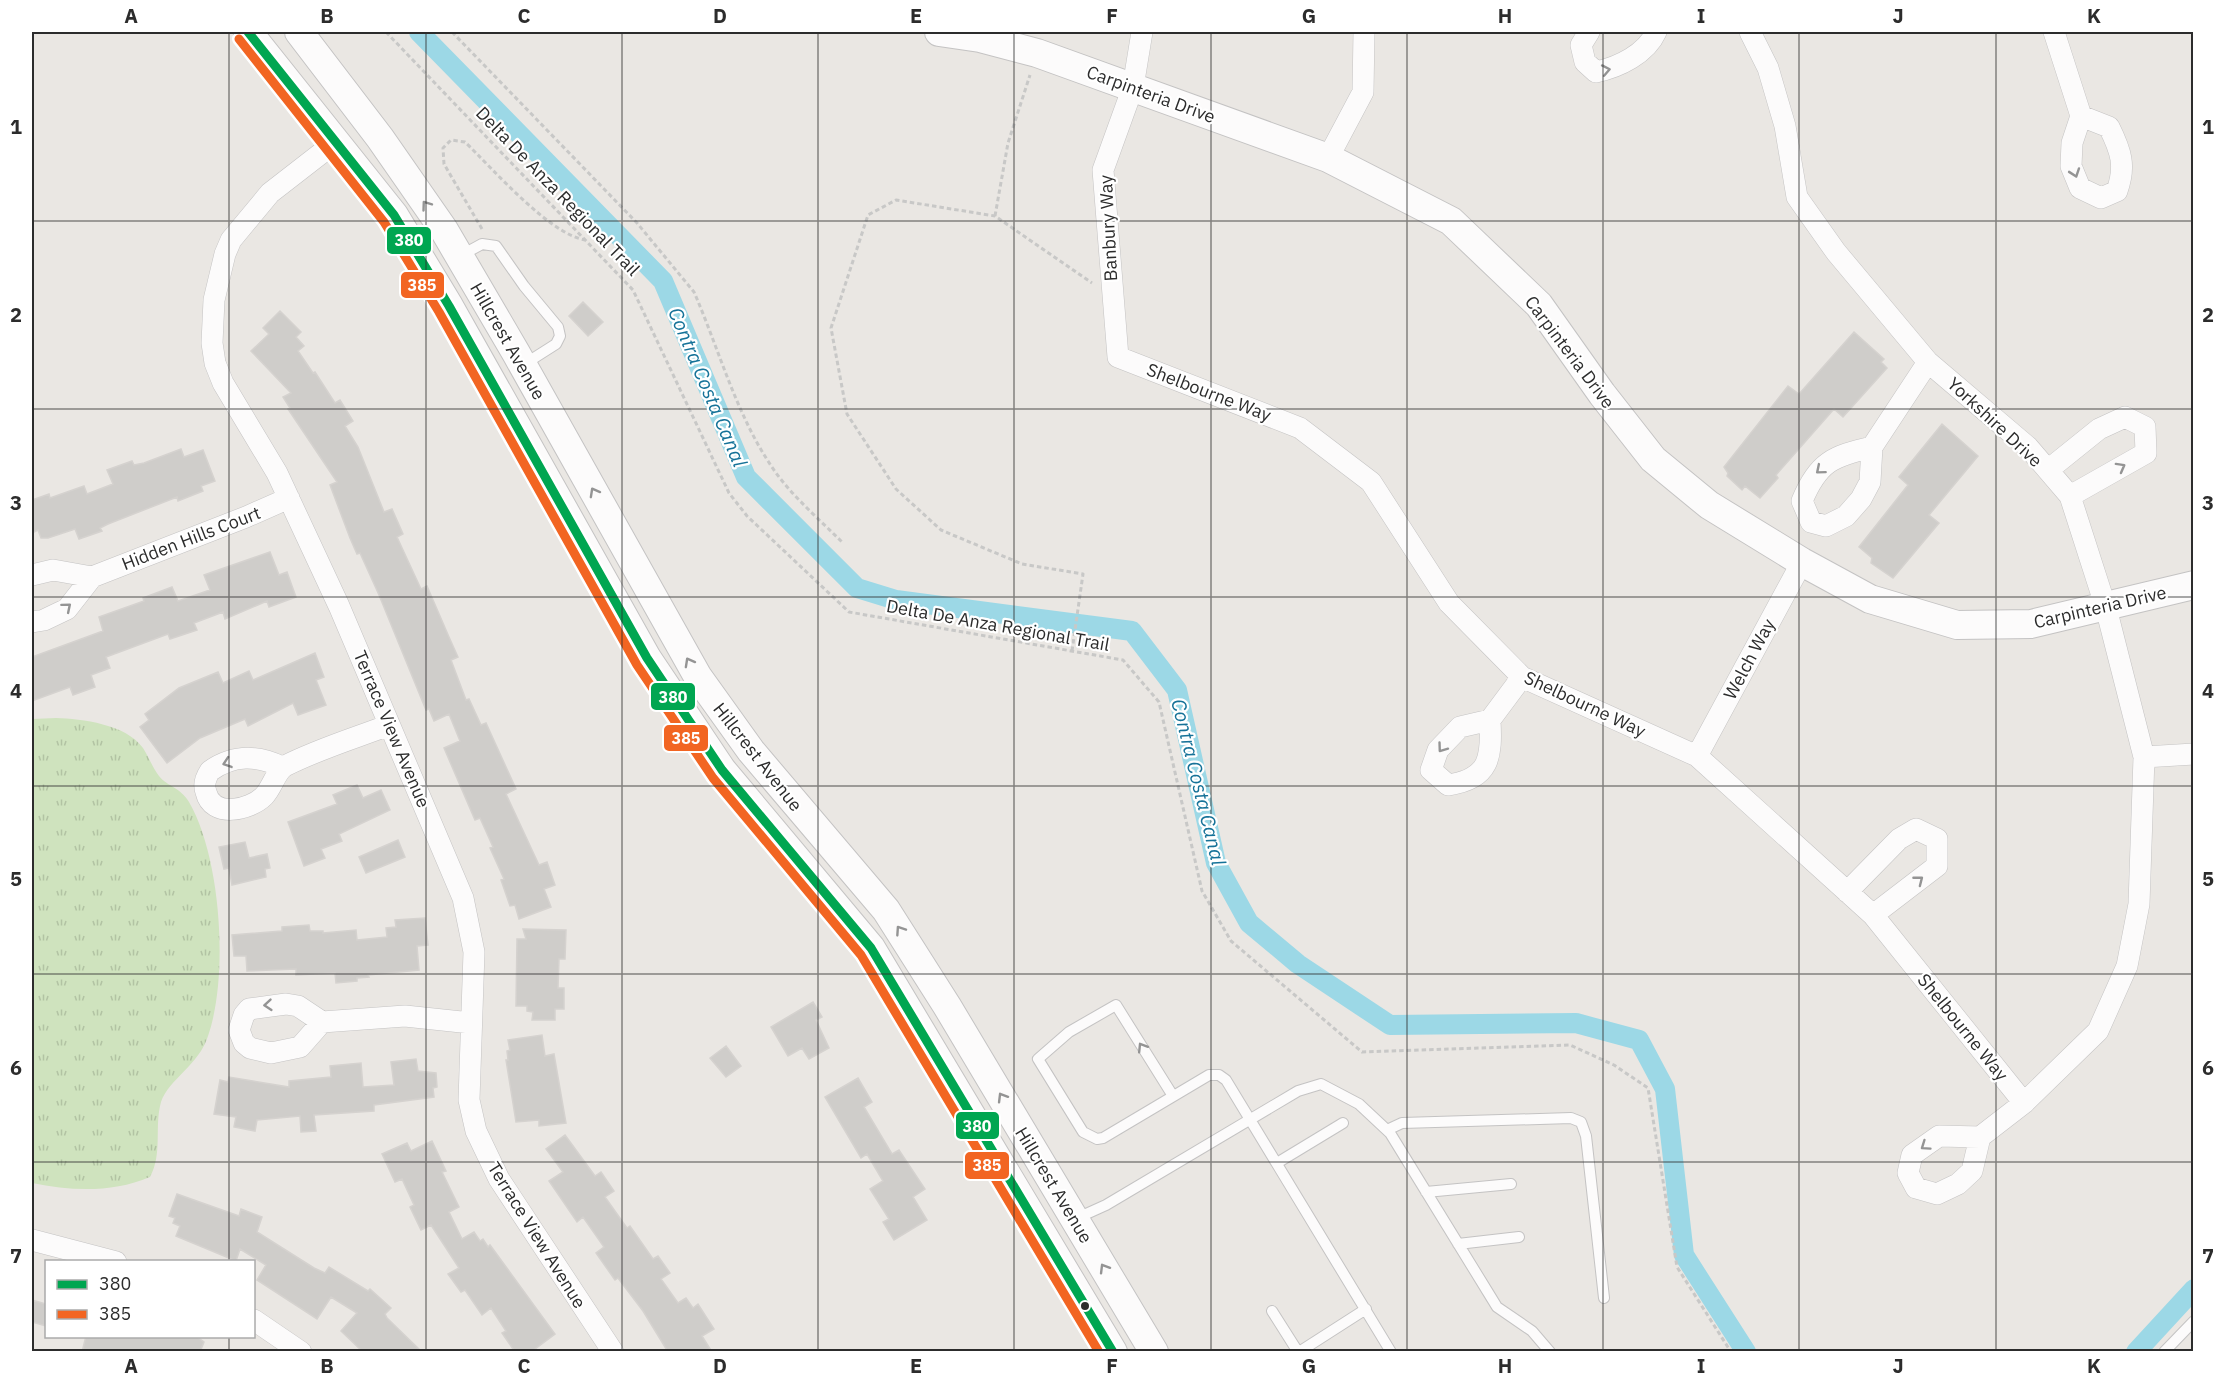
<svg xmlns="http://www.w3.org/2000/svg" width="2225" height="1383" font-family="'IBM Plex Sans',sans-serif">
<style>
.grass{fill:url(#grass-tufts)}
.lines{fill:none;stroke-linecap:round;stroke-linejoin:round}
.canal{stroke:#9cd8e6;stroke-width:20}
.building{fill:#cfcdca;stroke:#d5d2cf;stroke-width:1.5}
.lane-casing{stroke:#c4c3c3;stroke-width:12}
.street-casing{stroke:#c4c3c3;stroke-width:22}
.secondary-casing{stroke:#c4c3c3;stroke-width:30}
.path{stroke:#c8c8c7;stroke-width:3;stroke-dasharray:4.5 3;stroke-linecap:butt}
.lane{stroke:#fcfbfb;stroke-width:10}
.street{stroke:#fcfbfb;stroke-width:21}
.secondary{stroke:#fcfbfb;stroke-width:28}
.bus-1-casing{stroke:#fff;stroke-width:14}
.bus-2-casing{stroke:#fff;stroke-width:14}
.bus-1{stroke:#00a651;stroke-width:9}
.bus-2{stroke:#f26522;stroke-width:9}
.oneway{stroke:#949494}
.grid{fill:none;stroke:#2c2c2c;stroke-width:1.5;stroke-opacity:0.55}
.bus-dot{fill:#2c2c2c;stroke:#fff;stroke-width:2}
.labels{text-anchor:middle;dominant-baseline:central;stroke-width:4.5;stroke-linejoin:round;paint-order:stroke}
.street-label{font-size:18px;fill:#2c2c2c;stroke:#fff}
.water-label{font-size:20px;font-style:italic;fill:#157298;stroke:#fff}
.line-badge{stroke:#fff;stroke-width:2}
.badge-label{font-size:16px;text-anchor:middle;font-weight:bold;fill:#fff}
.neatline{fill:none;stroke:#2c2c2c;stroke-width:2}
.grid-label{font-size:20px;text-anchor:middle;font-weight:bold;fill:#2c2c2c}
</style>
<defs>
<pattern id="grass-tufts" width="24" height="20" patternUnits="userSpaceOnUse" patternTransform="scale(1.5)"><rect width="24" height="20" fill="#cfe3be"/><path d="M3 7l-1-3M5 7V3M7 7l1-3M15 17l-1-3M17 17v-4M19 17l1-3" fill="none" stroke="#b2c3a3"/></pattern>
</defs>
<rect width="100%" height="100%" fill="#eae7e3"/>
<path class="grass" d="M56,718C82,719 126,724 143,748C149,757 152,767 159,776C168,787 180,787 189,802C221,857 229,976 208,1036C199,1065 169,1079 161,1102C154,1127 163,1153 150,1177C112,1193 72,1191 32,1183V719Z"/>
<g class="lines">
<path class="canal" d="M419,32L663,281L746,477L857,588L896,600L1132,631L1177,690L1216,863L1249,923L1298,964L1390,1025L1576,1023L1639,1040L1665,1089L1684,1255L1746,1352
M2136,1352L2194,1289"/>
</g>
<path class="building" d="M583,302L603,322L588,336L569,316Z
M280,311L301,332L296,337L304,346L298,351L313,373L315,372L335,403L340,400L353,421L345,426L358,447L384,512L392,509L403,534L397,537L421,589L427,586L449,637L458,657L451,660L466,700L469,699L481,725L486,723L516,789L506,794L539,865L547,862L555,885L544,889L551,907L519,919L515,905L510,906L501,880L504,879L490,848L493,847L480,818L475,820L444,748L460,741L449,714L434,721L429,709L426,710L379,595L360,553L357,554L350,538L330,485L337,482L288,409L290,408L283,397L291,393L251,351L269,334L263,328Z
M1854,332L1884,359L1881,362L1887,368L1843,417L1834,409L1776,475L1778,478L1760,498L1745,486L1742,490L1727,476L1728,473L1724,467L1788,386L1799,394Z
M1942,424L1978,456L1929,515L1939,523L1893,578L1871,563L1872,558L1859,547L1908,485L1899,477Z
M181,449L184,457L203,450L215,481L201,486L203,491L178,501L177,497L108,524L100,528L102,531L79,539L75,529L48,538H41L38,530L32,533V500L49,494L50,498L84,486L87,494L113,484L107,470L132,461L134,465L144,463Z
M270,552L279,575L287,572L296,597L269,607L267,601L225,619L223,612L194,623L197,630L170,639L168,634L106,657L110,668L91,675L95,687L73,695L70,687L32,701V657L103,631L99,617L144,601L143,598L172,587L178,601L210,590L204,575Z
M315,653L324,677L316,680L326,705L298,715L293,703L248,726L245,719L200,738L167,763L140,727L149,720L145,714L179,688L218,672L223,683L249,671L253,680Z
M357,785L363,798L381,790L390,810L339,834L342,841L321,849L325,858L304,866L288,822L337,804L333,795Z
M398,840L405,857L366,873L359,857Z
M245,842L249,858L267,854L270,868L265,869L266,877L232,885L229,868L224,869L219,847Z
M425,918L428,945L417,946L419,970L368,975L369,977L357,978V981L336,983L335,973L296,975V969L247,971L246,956H234L232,935L282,931V927L309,925L310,931H323V933L356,930L357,940L387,937L386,928L396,927L395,920Z
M523,929L566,930L565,959H559L558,988H564V1009H555V1020H532L533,1012L527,1011V1006H516L517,939H526Z
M813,1002L822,1017L816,1020L829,1048L809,1059L802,1048L788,1056L771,1027Z
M542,1035L545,1056L554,1054L566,1123L539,1126V1120L516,1122L506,1060H508L507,1051L510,1050L508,1040Z
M726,1046L741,1066L726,1077L710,1058Z
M416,1059L418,1071L436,1073L437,1087L433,1088L434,1097L374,1105V1111L314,1115L316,1131L301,1132L300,1116L257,1120L255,1131L234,1127L236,1117L214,1114L220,1080L228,1082L229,1077L289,1087V1081L331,1077L330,1066L361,1063L363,1087L394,1085L391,1062Z
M858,1078L872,1102L864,1107L892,1154L899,1150L925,1189L913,1197L927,1220L894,1240L883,1222L889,1219L870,1189L883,1181L867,1154L861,1158L825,1097Z
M565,1135L595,1176L601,1172L614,1191L605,1197L622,1221L627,1228L630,1226L653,1259L658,1256L670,1273L661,1279L678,1303L686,1298L693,1308L698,1304L714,1329L702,1336L712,1352H668L643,1311L618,1278L615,1280L596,1253L604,1247L583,1217L577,1222L549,1181L563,1172L546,1149Z
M432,1141L446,1171L442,1172L459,1207L449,1212L462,1239L474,1232L480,1241L483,1239L488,1247L490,1245L555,1334L531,1352H515L502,1333L506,1331L491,1308L482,1315L465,1290L461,1292L448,1274L459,1268L431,1225L421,1230L410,1207L414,1205L402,1179L395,1182L382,1154L407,1143L411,1151Z
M177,1194L239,1216L241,1209L262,1217L257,1232L314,1268L325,1273L329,1267L368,1291L370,1289L391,1308L385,1314L387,1318L422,1352H363L341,1331L357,1313L331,1297L317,1319L257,1280L266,1265L240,1249L236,1261L176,1236L180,1226L173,1223L175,1218L169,1216Z
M32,1300L46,1304V1326L32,1322Z
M86,1336H196L204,1342L200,1352H82Z"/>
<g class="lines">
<g class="lane-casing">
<path id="lane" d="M460,256L482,244L496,246L524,286L558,327L560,336L556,344L523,365
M1173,1096L1116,1005L1069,1032L1038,1059L1083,1132L1097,1139L1103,1138L1209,1075H1219L1226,1080L1391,1352
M1387,1130L1402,1123L1571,1118L1581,1122L1586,1136L1604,1298
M1277,1163L1343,1123
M1426,1192L1511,1184
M1075,1219L1106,1205L1298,1091L1321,1084L1359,1104L1390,1133L1497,1307L1532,1331L1550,1352
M1458,1244L1519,1237
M1272,1311L1298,1352
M1299,1352L1366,1309
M2164,1352L2194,1321"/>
</g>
<g class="street-casing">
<path id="street" d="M1142,32L1133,87L1103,170L1118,357L1300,428L1371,482L1449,603L1522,677L1697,756L1873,915L2024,1103
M1589,32L1581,45L1585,62L1596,72C1619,67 1646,54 1656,32
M1750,32L1768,68L1785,126L1797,197L1836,252L1928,362L2028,447L2070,496L2106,608L2144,757L2139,904L2127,966L2098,1031L2024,1103L1980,1137L1972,1171L1958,1184L1937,1194L1916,1188L1908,1173L1912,1155L1939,1136L1980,1137
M2054,32L2081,116L2072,143L2071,166L2080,188L2101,198L2117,191C2126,166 2121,151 2109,127L2081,116
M337,141L270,193L231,240L225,254L214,300L212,343L215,363L223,383L277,473L339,606L463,898L474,952L469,1100L476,1131L499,1179L613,1352
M1328,158L1363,92L1364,32
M1872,447C1833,456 1818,462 1802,501L1811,522L1826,526L1846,516L1861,499L1870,482L1872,447L1928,362
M2048,470L2099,429L2125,417L2145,427L2146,453L2070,496
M32,575L53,570L92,577
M32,622L44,620L67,609L92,577L246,517L289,498
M1490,720C1492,757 1490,779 1448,785L1431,770L1438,750L1460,727L1490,720L1522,677
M1697,756L1802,562
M2144,757L2194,754
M282,767C257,755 234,754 210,771C206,777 203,784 206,792C212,819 250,810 264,796C272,788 276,771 285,766C318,749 355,738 389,725
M1847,892L1899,839L1916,829L1937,839V866L1873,915
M322,1022L300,1047L271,1053L250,1048L244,1043L239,1030L244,1015L249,1009L286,1004L298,1006L322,1022L405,1016L471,1023
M32,1240L116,1262
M254,1320L301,1352"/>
</g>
<g class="secondary-casing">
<path id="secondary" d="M248,32L394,215L449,306L647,658L722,770L871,948L1113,1352
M299,32L380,138L444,230L516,353L698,677L751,751L886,910L947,1006L1154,1352
M939,32L980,38L1037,53L1328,158L1451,221L1539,305L1602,394L1653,459L1709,505L1802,562L1870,599L1957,625L2031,624L2194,585"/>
</g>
<path class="path" d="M386,32L633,290L729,493L747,516L849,612L1123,660L1159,702L1202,891L1231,941L1362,1052L1570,1045L1614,1065L1648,1088L1677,1267L1731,1352
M452,32L637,223L694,292C718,347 735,410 768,461C787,492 817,517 843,543
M995,216L1008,143L1030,75
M482,229L444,164L443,148L451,140L465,142C492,168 551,236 586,240
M1072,651L1083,574L1022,564L941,530L896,489L847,414L831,328L868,215L896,200L995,216L1092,283"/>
<use href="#lane" class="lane"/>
<use href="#street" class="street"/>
<use href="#secondary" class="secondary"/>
<g class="bus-1-casing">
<path id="bus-1" d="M248,32L394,215L449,306L647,658L722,770L871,948L1113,1352"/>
</g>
<g class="bus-2-casing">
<path id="bus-2" d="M239,39L384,222L439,312L637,665L713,778L861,955L1099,1352"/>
</g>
<use href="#bus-1" class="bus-1"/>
<use href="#bus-2" class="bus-2"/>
</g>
<defs><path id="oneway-chevron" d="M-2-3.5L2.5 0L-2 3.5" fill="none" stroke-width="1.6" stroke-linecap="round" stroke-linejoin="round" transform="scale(1.5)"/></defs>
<g class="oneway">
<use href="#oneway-chevron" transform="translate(1606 70) rotate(-11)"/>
<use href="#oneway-chevron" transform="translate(2075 173) rotate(71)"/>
<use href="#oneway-chevron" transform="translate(426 205) rotate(-126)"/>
<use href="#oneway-chevron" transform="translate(2121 467) rotate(-29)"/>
<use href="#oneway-chevron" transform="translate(1820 470) rotate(140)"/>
<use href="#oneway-chevron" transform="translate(594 492) rotate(-119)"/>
<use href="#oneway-chevron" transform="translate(67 607) rotate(-40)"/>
<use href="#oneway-chevron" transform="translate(689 662) rotate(-119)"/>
<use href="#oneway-chevron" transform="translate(1442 748) rotate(126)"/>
<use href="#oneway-chevron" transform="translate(227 763) rotate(161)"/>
<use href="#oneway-chevron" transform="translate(1919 880) rotate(-38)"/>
<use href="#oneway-chevron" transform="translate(900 930) rotate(-124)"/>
<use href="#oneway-chevron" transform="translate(268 1005) rotate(175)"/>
<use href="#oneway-chevron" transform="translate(1142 1047) rotate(-122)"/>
<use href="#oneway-chevron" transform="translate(1002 1097) rotate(-121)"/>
<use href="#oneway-chevron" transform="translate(1925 1146) rotate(145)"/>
<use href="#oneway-chevron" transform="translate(1104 1268) rotate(-121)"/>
</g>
<path class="grid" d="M229,32V1262M426,32V1352M622,32V1352M818,32V1352M1014,32V1352M1211,32V1352M1407,32V1352M1603,32V1352M1799,32V1352M1996,32V1352M32,221H2194M32,409H2194M32,597H2194M32,786H2194M32,974H2194M32,1162H2194M229,1336V1352"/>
<circle class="bus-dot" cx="1085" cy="1306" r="5"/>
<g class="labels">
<g class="street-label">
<text transform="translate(1151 94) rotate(20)">Carpinteria Drive</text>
<text transform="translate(558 191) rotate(46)">Delta De Anza Regional Trail</text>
<text transform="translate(1108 228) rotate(-93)">Banbury Way</text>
<text transform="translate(508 341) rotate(60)">Hillcrest Avenue</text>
<text transform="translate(1570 352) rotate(53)">Carpinteria Drive</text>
<text transform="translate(1209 392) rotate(21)">Shelbourne Way</text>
<text transform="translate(1995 422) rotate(43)">Yorkshire Drive</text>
<text transform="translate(191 538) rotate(-21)">Hidden Hills Court</text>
<text transform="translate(2100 607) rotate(-13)">Carpinteria Drive</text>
<text transform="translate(998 625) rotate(10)">Delta De Anza Regional Trail</text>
<text transform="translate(1749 659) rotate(-62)">Welch Way</text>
<text transform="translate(1585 704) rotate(25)">Shelbourne Way</text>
<text transform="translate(392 729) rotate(67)">Terrace View Avenue</text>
<text transform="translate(758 757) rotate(52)">Hillcrest Avenue</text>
<text transform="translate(1963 1027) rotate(51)">Shelbourne Way</text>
<text transform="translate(1054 1185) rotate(59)">Hillcrest Avenue</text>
<text transform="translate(537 1235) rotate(58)">Terrace View Avenue</text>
</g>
<g class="water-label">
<text transform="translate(708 387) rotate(67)">Contra Costa Canal</text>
<text transform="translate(1199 782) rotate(76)">Contra Costa Canal</text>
</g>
</g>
<g class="line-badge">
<rect x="386" y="226" width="46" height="29" rx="6" fill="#00a651"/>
<rect x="400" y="271" width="45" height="28" rx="6" fill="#f26522"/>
<rect x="650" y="682" width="46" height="29" rx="6" fill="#00a651"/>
<rect x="663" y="724" width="46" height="28" rx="6" fill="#f26522"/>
<rect x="955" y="1111" width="45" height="29" rx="6" fill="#00a651"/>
<rect x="964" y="1151" width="46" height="29" rx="6" fill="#f26522"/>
</g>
<g class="badge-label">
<text x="409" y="246">380</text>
<text x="422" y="291">385</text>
<text x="673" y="703">380</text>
<text x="686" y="744">385</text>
<text x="977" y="1132">380</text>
<text x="987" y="1171">385</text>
</g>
<rect width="2225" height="1383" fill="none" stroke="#ffffff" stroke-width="66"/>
<rect x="45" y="1260" width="210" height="78" fill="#ffffff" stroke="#ababab" stroke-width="1.5"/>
<rect x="57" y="1280" width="30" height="9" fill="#00a651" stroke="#ababab" stroke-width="1.5"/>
<text x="99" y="1290" font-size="18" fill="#2c2c2c">380</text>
<rect x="57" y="1310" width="30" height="9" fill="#f26522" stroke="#ababab" stroke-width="1.5"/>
<text x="99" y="1320" font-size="18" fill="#2c2c2c">385</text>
<rect x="33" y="33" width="2159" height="1317" class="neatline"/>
<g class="grid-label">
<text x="131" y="23">A</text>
<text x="327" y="23">B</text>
<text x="524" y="23">C</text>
<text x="720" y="23">D</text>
<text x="916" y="23">E</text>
<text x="1112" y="23">F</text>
<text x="1309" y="23">G</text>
<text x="1505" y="23">H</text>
<text x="1701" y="23">I</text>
<text x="1898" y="23">J</text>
<text x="2094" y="23">K</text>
<text x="16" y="134">1</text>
<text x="2208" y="134">1</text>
<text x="16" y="322">2</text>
<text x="2208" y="322">2</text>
<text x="16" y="510">3</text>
<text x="2208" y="510">3</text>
<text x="16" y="698">4</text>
<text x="2208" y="698">4</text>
<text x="16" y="886">5</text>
<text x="2208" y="886">5</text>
<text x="16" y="1075">6</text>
<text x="2208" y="1075">6</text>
<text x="16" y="1263">7</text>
<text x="2208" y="1263">7</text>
<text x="131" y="1373">A</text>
<text x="327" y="1373">B</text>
<text x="524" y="1373">C</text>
<text x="720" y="1373">D</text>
<text x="916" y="1373">E</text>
<text x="1112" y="1373">F</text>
<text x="1309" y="1373">G</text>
<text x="1505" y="1373">H</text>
<text x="1701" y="1373">I</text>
<text x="1898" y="1373">J</text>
<text x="2094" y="1373">K</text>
</g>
</svg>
